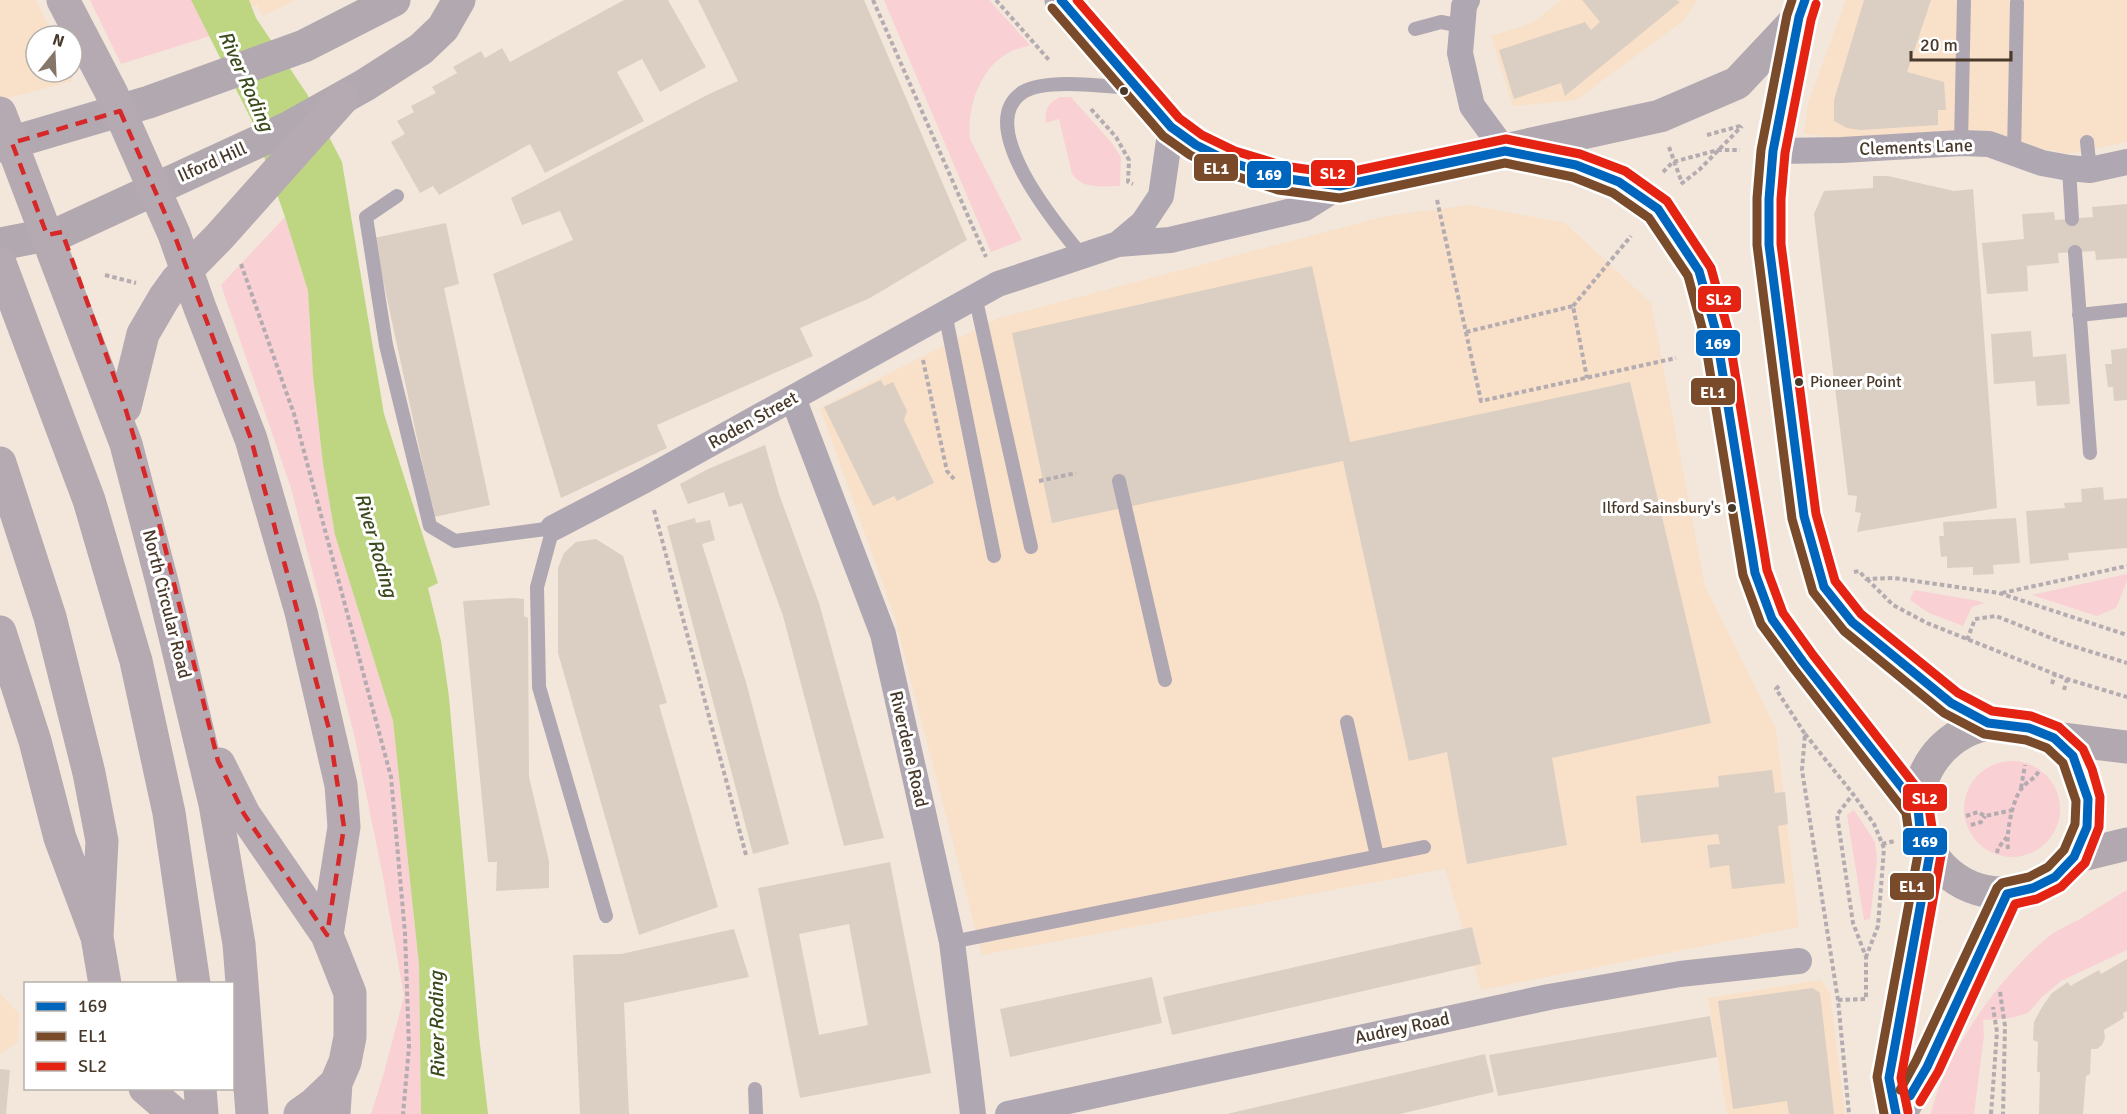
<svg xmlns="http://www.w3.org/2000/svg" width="2127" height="1114" font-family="Signika,sans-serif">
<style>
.built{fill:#f8e0c9}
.green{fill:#f9d0d3}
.water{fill:#bed681}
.building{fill:#dbcfc3;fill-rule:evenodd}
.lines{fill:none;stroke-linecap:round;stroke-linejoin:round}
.path{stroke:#b4acb0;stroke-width:4;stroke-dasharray:4.5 3;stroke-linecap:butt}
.service{stroke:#afa7b2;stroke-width:14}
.minor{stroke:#afa7b2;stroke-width:26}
.primary{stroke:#b2a8b0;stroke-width:33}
.trunk{stroke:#b5aab1;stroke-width:33}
.bus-1-casing{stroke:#fff;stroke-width:14}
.bus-2-casing{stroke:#fff;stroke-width:14}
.bus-3-casing{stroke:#fff;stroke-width:14}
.bus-1{stroke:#0065bd;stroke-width:9}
.bus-2{stroke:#7a4b2a;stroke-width:9}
.bus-3{stroke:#e42313;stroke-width:9}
.marked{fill:none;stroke:#d62828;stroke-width:4.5;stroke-dasharray:12 8;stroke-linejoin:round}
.bus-dot{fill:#48392b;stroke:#fff;stroke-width:2}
.labels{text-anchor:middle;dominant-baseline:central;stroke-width:6;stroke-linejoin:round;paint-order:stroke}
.bus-label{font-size:16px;fill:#48392b;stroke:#fff;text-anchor:start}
.street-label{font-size:18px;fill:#48392b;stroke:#fff}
.water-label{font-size:20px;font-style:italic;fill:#3b4a1c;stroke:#fff}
.line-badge{stroke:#fff;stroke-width:2}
.badge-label{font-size:16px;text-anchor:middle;font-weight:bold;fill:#fff}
</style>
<rect width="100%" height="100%" fill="#f3e7db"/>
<path class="built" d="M0,0H36L53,36H36V72H69L73,81L0,100Z
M249,0H295L263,16L257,5L252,6Z
M1562,0H1698L1682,22L1576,100L1513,106L1491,36L1532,23Z
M1846,0H2127V142L2068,154L1958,131L1841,138L1804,134L1808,103Z
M1470,205L1565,223L1651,303L1705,586L1776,729L1799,927L1481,990L1445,869L982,955L894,615L820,408L999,318L1386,216Z
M1821,980L1830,993L1845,1114H1727L1708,998Z
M0,993L19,1014L18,1042L0,1054Z"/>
<path class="green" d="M90,0H191L210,36L121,64Z
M884,0H989L1030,45C1023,48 1014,49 1008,53C979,69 967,108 970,139L1022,240L991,252Z
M1060,97H1071L1111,142L1121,157L1120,186C1103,186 1083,190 1072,174L1059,119L1046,123C1044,110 1048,103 1060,97Z
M285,217L308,291L313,376L323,464L335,535L393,721L419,965L421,1114H371L384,1073L404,996L383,877L354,734L291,488L221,285Z
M2127,574V581L2116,608L2097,616L2032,595Z
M1914,590L1979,601L1984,603L1972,607L1963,626L1929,613L1910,600Z
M1964 809a48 48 0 1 1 96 0a48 48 0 1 1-96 0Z
M1854,810L1875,842L1877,859L1870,919L1864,920L1847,815Z
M2127,890V950L2061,981L2041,998L2028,1013L2011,1018L1983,1020L1984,1035L1974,1114H1931C1944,1054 2003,971 2052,934C2061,928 2071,924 2080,919C2096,909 2111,899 2127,890Z"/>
<path class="water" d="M191,0H249L256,18L307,94L342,162L384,414L438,583L428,588L441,641L449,697L479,1036L488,1114H421L419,965L393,721L335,535L323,464L313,376L308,291L285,217L251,119Z"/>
<path class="building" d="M624,0H668L706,67L660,92L642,59L617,72L644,121L545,173L530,144L439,195L433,186L420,193L391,142L405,134L397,121L414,112L411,106L436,93L432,87L457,73L453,67L481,51L485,58L502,48L510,62Z
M698,0H864L967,240L870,298L800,328L813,356L657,425L667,448L561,498L493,274L573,240L560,211L522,225L511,198L709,94L738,81Z
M1582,0H1677L1680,2L1565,96L1561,83L1514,99L1499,50L1585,22L1591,30L1600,22Z
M1864,0H1931L1907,72L1944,82L1946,110H1938V125L1860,130L1847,128L1834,121V100Z
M1873,176H1888L1954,191L1973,189L1997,508L1857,532L1861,513L1855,512L1857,496L1848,495L1814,214L1824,191L1873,188Z
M2127,204V258L2096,260L2095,251L2058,253L2059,263L2027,266L2028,291L1987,294L1982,243L2024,239L2022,214L2054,212L2055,220L2093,217L2092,207Z
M446,223L459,284L444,288L490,505L434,517L374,238Z
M1312,266L1350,442L1630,382L1711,723L1552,758L1567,845L1467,864L1447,752L1409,761L1343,461L1052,523L1012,333Z
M2031,331L2033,357L2066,354L2070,404L2037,406L2035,381L1994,384L1991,334Z
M2127,348V400L2114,401L2113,387H2108L2105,364H2112L2111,350Z
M881,380L884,386L893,382L907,411L904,420L934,483L897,501L894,496L873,506L824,407Z
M765,445L779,494L819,603L884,838L844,846L783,616L742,503L729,507L724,492L688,504L680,484L708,469Z
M2103,487L2104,500L2127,498V548L2068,553L2069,560L2030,564L2026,511L2065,508L2064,503L2082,502L2081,489Z
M695,518L696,523L710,520L715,540L702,544L746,682L789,844L753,854L667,526Z
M2016,518L2020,563L1993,565L1994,574L1973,575V567L1947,568V556L1941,557L1939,536H1944L1943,522Z
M596,539L623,556L667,703L659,705L718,907L639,935L558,653V568L564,553L576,542Z
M514,598L524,599V616L528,618L529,777L549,861V888L496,891L497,862H488L463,601Z
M1772,770L1775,793L1785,792L1788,824L1778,826L1785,883L1732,889L1729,865L1710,868L1707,845L1720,844L1718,834L1641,843L1636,796L1719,787L1718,776Z
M890,862L931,1073L800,1098L758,888ZM849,924L868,1025L819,1035L799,934Z
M1472,927L1481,964L1172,1035L1163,997Z
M734,929L749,977L624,1003L629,1114H580L573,955L621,954Z
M2127,959V1011L2123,1013L2124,1018L2104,1030L2105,1038L2102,1045L2097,1049H2091L2090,1074L2086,1076L2083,1114H2039L2040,1072H2037L2038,1042L2033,1040L2034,1022L2042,1007L2052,993L2068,982L2070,986L2099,970L2101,974Z
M1152,977L1162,1023L1010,1057L1000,1009Z
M1813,988L1820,993L1834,1114H1789L1787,1101L1733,1109L1718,1001Z
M1710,1016L1717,1057L1498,1096L1489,1055Z
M1485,1054L1494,1092L1472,1097L1400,1114H1227Z
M0,1069L10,1070L6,1114H0Z"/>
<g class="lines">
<path class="path" d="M873,0L986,257
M996,0L1049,60
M1091,109L1116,137L1129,160L1128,182L1133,184
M1707,135L1740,126
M1669,147L1682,183
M1663,172L1673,162L1718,150H1740
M1681,184L1699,170L1742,126
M1437,200L1481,401L1676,358
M241,264L294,414L391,777L405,933L409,1047L403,1114
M105,275L136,283
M1573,306L1631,236
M1466,332L1573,306L1587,378
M923,360L947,471L954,479
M1039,481L1076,473
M654,510L746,855
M1854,572L1859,571L1866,579L1894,578L1999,593L2127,635
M1867,579L1893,605L1927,623L2067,679L2127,697
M2002,593L2127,566
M1967,640L1975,619L1996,616L2066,644L2127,663
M2052,684L2055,674
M1779,686L1776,689L1805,734L1802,770L1838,1000L1849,1114
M2064,690L2067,679
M1805,734L1853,794
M2021,788L2025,765
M1966,816L1978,812L1985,816L2013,810
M1971,825L1981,822L1985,816
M1882,844L1895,841
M2008,849C2006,834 2012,800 2022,788C2027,781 2036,779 2039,770
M1997,853L1998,848L2007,837
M2000,992L2005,1026L2003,1114
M1838,1000L1866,999V957L1853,923L1837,815L1853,794L1874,824L1884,848L1878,926L1866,957
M1991,1114L1997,1032L1993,1007"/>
<path class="service" d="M1415,29L1441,22L1462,26
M2087,142L2090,170
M1961,143L1964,0
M2014,153L2017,3
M2069,168L2072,219
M397,196L366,217L386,345L430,526L455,541L553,528L537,587L539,687L606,916
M2075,252L2090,453
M1083,257C1059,228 972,125 1023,92C1046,78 1104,86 1131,88
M975,296L1031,547
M945,313L994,556
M2079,315L2127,310
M1119,481L1165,680
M1347,722L1377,856
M952,942L1424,847
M755,1089L756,1114"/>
<path class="minor" d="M1467,0L1464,6L1460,53L1472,106L1505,151
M1773,151L1842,150L1961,143L1989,144L2042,163L2069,168L2090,170L2127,162
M1118,244L1143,223L1161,196L1171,127
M793,398L883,634L952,942L973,1114
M553,528L645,480L998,284L1118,244L1170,240L1305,208L1340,186
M1008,1114L1549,997L1680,974L1799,961"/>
<path class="primary" d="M1061,0L1171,127L1196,145L1230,162L1281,178L1340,186L1660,116L1737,83L1799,17L1805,0
M1799,17L1773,151L1769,199V245L1804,516L1824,587L1852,622L1899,662L1951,703L1988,723
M0,146L149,102L304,46L394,0
M1517,153L1576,165L1619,182L1639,195L1658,209L1699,271L1716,332L1755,573L1772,619L1803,662L1918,808
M0,244L62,232L290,127L365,85L421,49L443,28L459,0
M1918 808a85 85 0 1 1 170 0a85 85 0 1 1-170 0Z
M2054,738L2127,747
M2074,857L2127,844
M1896,1114L1889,1078L1930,853
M1900,1114L1927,1067L2007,894"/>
<path class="trunk" d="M63,0L112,94L174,234L200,308L251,439L301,612L341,785L344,827L327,935
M0,113L126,444L162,582L215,804L239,944L252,1114
M0,263L89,500L136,661L169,813L194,984
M125,407L143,334L164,298L177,280L220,236L343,98
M0,463L50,617L89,773L102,841L97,937
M0,632L35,741L60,838L97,937L105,984
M219,764L244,814L327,935L350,993V1037L345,1062L336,1083L334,1114
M145,1088L175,1114
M200,1088L202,1114
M300,1114L314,1104L336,1083"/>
<g class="bus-1-casing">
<path id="bus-1" d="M1061,0L1171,127L1196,145L1230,162L1281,178L1340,186L1505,151L1576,165L1619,182L1658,209L1699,271L1716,332L1755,573L1772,619L1803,662L1918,808L1920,830L1930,853L1889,1078L1896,1114
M1805,0L1799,17L1773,151L1769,199V245L1804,516L1824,587L1852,622L1951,703L1988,723L2029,728L2054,738L2073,756L2088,799L2087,827L2074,857L2055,877L2033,888L2007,894L1927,1067L1910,1096"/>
</g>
<g class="bus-2-casing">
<path id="bus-2" d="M1792,0L1787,15L1761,150L1757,198V245L1792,519L1813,592L1844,631L1944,713L1984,734L2026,740L2047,748L2063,763L2076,801L2075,824L2064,850L2048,867L2029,877L2002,883L1997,888L1916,1061L1900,1090
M1052,8L1163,136L1190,155L1226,173L1278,190L1340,198L1505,163L1573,177L1613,193L1649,218L1688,276L1704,335L1743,575L1761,624L1794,669L1906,813L1909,834L1918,854L1877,1077L1884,1114"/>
</g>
<g class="bus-3-casing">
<path id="bus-3" d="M1077,0L1179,118L1202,135L1235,151L1284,166L1340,174L1506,139L1580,154L1625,171L1667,201L1711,268L1728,330L1767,570L1783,613L1813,655L1928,802L1932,827L1942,850L1901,1078L1908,1112
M1816,4L1811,20L1785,153L1781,199V244L1816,514L1835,581L1861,614L1958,693L1992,711L2031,716L2059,727L2083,749L2092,769L2100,797L2099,827L2085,863L2061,887L2037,899L2015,904L1938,1072L1920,1102"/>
</g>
<use href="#bus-1" class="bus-1"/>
<use href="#bus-2" class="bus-2"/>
<use href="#bus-3" class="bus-3"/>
</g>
<path class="marked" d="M120,111L174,234L251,439L329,729L344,827L327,935L244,814L218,761L158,519L125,407L62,232L47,235L12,143Z"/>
<g class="bus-dot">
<circle cx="1124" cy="91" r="5"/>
<circle cx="1799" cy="382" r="5"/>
<circle cx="1732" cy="508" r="5"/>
</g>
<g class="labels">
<g class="bus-label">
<text x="1810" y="382">Pioneer Point</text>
<text x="1721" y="508" text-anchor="end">Ilford Sainsbury's</text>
</g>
<g class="street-label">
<text transform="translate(1916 147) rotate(-2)">Clements Lane</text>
<text transform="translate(212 162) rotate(-24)">Ilford Hill</text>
<text transform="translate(753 420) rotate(-29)">Roden Street</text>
<text transform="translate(167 604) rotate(76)">North Circular Road</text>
<text transform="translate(909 749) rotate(77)">Riverdene Road</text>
<text transform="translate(1402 1028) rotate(-12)">Audrey Road</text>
</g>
<g class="water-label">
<text transform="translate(246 81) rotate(66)">River Roding</text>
<text transform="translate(376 545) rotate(74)">River Roding</text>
<text transform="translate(437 1025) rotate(-91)">River Roding</text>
</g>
</g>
<g class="line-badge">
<rect x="1193" y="153" width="46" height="29" rx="6" fill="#7a4b2a"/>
<rect x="1310" y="159" width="46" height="28" rx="6" fill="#e42313"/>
<rect x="1246" y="160" width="46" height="29" rx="6" fill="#0065bd"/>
<rect x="1697" y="285" width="45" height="28" rx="6" fill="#e42313"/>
<rect x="1695" y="329" width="46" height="28" rx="6" fill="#0065bd"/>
<rect x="1690" y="377" width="46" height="29" rx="6" fill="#7a4b2a"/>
<rect x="1902" y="783" width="46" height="29" rx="6" fill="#e42313"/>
<rect x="1902" y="827" width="46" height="29" rx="6" fill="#0065bd"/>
<rect x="1889" y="872" width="46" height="29" rx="6" fill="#7a4b2a"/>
</g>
<g class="badge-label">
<text x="1216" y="174">EL1</text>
<text x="1333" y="179">SL2</text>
<text x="1269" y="180">169</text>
<text x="1719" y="305">SL2</text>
<text x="1718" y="349">169</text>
<text x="1713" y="398">EL1</text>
<text x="1925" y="804">SL2</text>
<text x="1925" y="847">169</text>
<text x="1912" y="892">EL1</text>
</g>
<rect x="24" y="982" width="210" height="108" fill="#ffffff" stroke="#b6b0aa" stroke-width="1.5"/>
<rect x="36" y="1002" width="30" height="9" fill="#0065bd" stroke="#b6b0aa" stroke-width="1.5"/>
<text x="78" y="1012" font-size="18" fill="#48392b">169</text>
<rect x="36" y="1032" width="30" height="9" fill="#7a4b2a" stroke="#b6b0aa" stroke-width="1.5"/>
<text x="78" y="1042" font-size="18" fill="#48392b">EL1</text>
<rect x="36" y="1062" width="30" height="9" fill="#e42313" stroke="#b6b0aa" stroke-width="1.5"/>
<text x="78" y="1072" font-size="18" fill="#48392b">SL2</text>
<g transform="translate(54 54) rotate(18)"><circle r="28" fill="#ffffff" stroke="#b6b0aa" stroke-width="1.5"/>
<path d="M0-4.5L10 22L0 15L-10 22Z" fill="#847669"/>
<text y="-9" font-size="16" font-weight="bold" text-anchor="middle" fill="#48392b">N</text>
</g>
<path d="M1911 51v9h100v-9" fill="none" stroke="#48392b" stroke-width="3"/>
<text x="1920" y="51" font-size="18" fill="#48392b" stroke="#ffffff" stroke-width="4.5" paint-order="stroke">20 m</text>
</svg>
